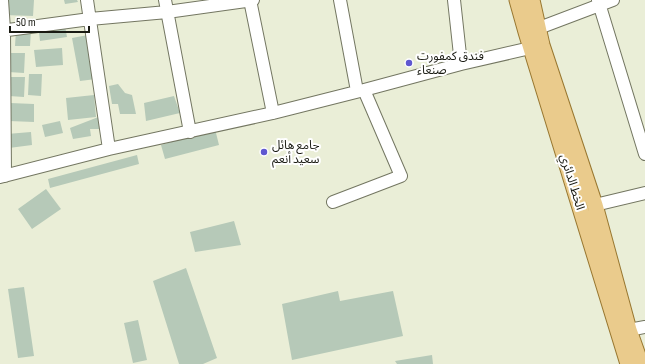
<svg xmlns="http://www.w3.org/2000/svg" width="645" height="364" font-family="'Sofia Sans Condensed','Noto Sans Arabic',sans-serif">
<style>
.building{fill:#b6c9b8}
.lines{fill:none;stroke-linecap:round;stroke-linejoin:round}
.minor-casing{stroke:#737661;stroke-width:14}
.major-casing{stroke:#987730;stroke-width:17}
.minor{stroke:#fff;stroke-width:12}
.major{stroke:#eacb8c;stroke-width:15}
.poi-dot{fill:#5f57d0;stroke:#fff;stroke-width:1.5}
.labels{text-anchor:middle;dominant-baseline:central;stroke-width:4;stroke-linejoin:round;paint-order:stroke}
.poi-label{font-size:12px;fill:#191a12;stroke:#fff;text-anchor:start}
.street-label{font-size:12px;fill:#191a12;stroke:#fff}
</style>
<rect width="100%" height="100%" fill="#eaeed7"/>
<path class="building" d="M5,0H34L33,16L4,15Z
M64,0H77L78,2L65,4Z
M64,20L67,37L40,41L38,24Z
M16,30H31L30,46H15Z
M88,35L96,79L80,81L72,38Z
M62,48L63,65L36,67L34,50Z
M9,53H25L24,73L8,72Z
M29,74H42L41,96L28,95Z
M10,77H25L24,97L9,96Z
M118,84L125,93L132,95L136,114H120L118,104H112L109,86Z
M94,95L96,117L68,120L66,98Z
M174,96L180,113L146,121L144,103Z
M10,103L34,104V122L9,121Z
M101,116L104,129H90L91,136L73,139L70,128Z
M60,121L63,133L45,137L42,125Z
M215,129L219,145L165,159L161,145Z
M31,132L32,145L9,148L7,134Z
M137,155L139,164L50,188L48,179Z
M46,189L61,209L32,229L18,209Z
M234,221L241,245L195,252L190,232Z
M186,268L217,358L203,364H179L153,281Z
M24,287L34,356L18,358L8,289Z
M338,291L340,301L393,291L403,336L292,360L282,304Z
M138,320L147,360L133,363L124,323Z
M432,355L433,364H397L395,361Z"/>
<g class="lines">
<g class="minor-casing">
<path id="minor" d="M2,0L4,30L5,176
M87,0L109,149
M165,0L190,132
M250,0L273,113
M340,0L357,91
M454,0L461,64
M598,0L645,154
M0,31L90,19L167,12L253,0
M531,31L613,0
M0,177L109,149L273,113L364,90L461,64L539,46
M333,202L401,176L364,90
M595,205L645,193
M629,330L645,327"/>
</g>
<g class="major-casing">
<path id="major" d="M517,0L526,32L628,364
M532,0L542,45L595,205L629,330L641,364"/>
</g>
<use href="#minor" class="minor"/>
<use href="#major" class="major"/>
</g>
<g class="poi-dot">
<circle cx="409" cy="63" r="4"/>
<circle cx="264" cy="152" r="4"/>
</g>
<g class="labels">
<g class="poi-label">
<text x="417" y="56">فندق كمفورت<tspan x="417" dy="14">صنعاء</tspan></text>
<text x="272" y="145">جامع هائل<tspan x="272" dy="14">سعيد أنعم</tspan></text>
</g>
<g class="street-label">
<text transform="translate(572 182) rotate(73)">الخط الدائري</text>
</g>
</g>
<path d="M10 26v6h79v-6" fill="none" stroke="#191a12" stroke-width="2"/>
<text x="16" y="26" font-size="12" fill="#191a12" stroke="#ffffff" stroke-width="3" paint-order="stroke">50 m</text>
</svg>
